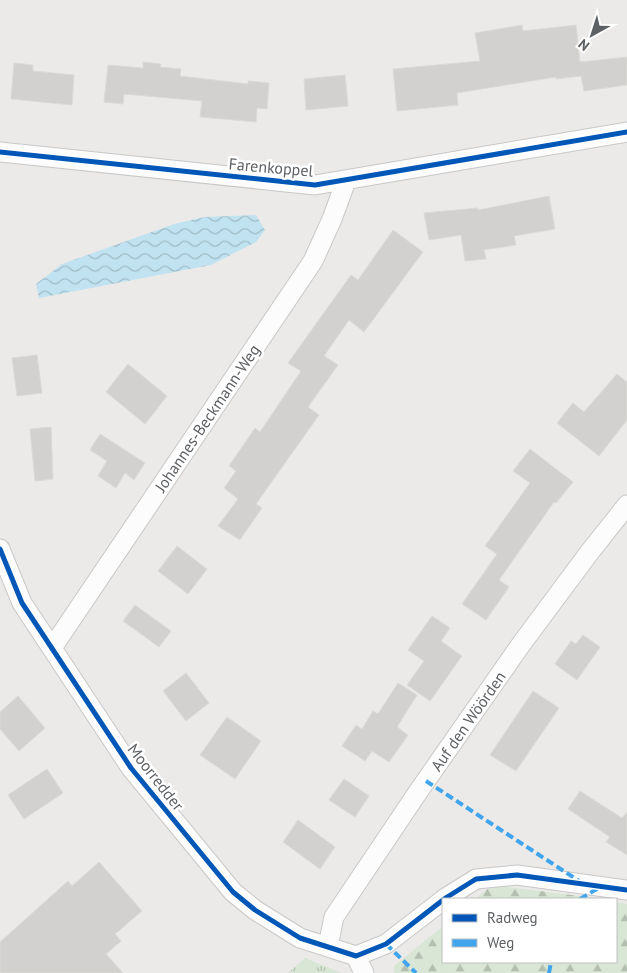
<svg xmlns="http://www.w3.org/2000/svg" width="627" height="973" font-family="'PT Sans',sans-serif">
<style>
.grass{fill:url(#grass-tufts)}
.forest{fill:url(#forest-firs)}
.water{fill:url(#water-waves)}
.building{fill:#d3d1d0;stroke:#dcdad7}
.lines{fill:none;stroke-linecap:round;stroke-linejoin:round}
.street-casing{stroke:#c9c8c7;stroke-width:21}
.street{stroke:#fcfcfc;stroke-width:19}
.quiet{stroke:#41a5ee;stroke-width:4;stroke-dasharray:8 4;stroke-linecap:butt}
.cycleway-casing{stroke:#fff;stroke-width:8}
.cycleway{stroke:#0057b8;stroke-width:5}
.labels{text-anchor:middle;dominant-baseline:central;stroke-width:5;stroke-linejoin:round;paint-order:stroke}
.street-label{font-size:16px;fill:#5e6164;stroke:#fff}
</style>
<defs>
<pattern id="grass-tufts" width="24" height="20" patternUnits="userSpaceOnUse" patternTransform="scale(1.25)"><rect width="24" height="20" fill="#d9e6d5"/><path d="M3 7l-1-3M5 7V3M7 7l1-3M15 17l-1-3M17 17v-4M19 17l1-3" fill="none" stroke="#b3beb0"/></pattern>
<pattern id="forest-firs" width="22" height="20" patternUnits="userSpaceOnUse" patternTransform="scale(1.25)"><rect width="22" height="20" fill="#d9e6d5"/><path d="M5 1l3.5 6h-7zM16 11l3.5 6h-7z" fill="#b3beb0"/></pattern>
<pattern id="water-waves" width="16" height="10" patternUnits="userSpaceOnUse" patternTransform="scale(1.25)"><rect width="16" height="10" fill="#c1e3f1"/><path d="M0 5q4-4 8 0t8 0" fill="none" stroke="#a0bbc7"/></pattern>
</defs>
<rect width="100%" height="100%" fill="#eceae8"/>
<path class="grass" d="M305,958L342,973H288Z"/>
<path class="forest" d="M492,885L603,899H475Z
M616,902L627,904V973H394V966L443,926V962H616Z"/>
<path class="water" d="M256,215L265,230L256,242L211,265L39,298L36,284L62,264L174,224L204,217Z"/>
<path class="building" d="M522,25L523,31L576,25L580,62L627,57V85L584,91L581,76L556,79V77L457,93L458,105L397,111L393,69L480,61L475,33Z
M143,62L161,64L160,67L181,69L180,76L248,84V81L269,83L267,109L257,108L256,122L200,117L202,101L124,94L123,104L104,102L108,65L143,68Z
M14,63L33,65V71L74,75L72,105L11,99Z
M345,75L348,106L306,110L304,79Z
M549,196L555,229L514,236L516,245L484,250L486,259L465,261L461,235L429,240L424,213L478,208V210Z
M393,230L423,252L364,332L349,320L324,356L338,365L308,407L319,415L256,504L262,508L240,540L218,526L238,499L224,488L236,471L229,466L255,428L260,432L301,371L288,363L351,275L358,280Z
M37,355L42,393L17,396L12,358Z
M128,364L167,396L145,424L106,392Z
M617,374L627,382V420L599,456L557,423L573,403L584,412Z
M51,427L53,479L35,481L30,429Z
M100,434L145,463L134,480L125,473L116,488L98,476L107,461L90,450Z
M530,449L573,482L556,503L554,502L499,580L509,587L486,620L462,604L497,554L485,546L530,483L513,471Z
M177,546L207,569L188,594L158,571Z
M135,605L171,631L159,647L123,621Z
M432,616L450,628L441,641L462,656L430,701L407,685L424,661L408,650Z
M583,635L600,647L577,680L555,664L571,641L576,644Z
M186,673L209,703L186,721L163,691Z
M398,683L417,695L397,727L408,735L389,762L372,751L365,761L342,746L356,725L362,729L373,711L378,714Z
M533,691L559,708L516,771L490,755Z
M18,696L45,728L19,751L0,729V712Z
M227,717L261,741L235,779L200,755Z
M47,769L63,793L24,819L8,795Z
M344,779L369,796L355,817L329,800Z
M580,791L622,818L627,812V855L606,842L610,837L568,809Z
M298,820L335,847L320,869L283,842Z
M99,862L142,911L115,934L121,941L106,954L123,973H0V942L68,881L72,886Z"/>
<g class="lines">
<g class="street-casing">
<path id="street" d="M0,152L315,185L627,132
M0,549L22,603L131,768L233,892L255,910L300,938L356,956
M52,648L313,261L332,219L346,181
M444,899L476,879L517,875L627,890
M328,946L334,917L418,792L522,643L589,553L627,505
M356,956L386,944L443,900
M356,956L364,973"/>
</g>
<use href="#street" class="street"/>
<path class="quiet" d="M426,781L579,881
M580,899L602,886
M386,944L416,973
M549,973L551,962"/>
<g class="cycleway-casing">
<path id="cycleway" d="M0,152L315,185L627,132
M0,549L22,603L131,768L233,892L255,910L300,938L356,956L386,944L443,900
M444,899L476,879L517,875L627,890"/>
</g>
<use href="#cycleway" class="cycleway"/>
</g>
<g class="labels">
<g class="street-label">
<text transform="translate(271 167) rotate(5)">Farenkoppel</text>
<text transform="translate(207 418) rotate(-56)">Johannes-Beckmann-Weg</text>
<text transform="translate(468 721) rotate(-55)">Auf den Wöörden</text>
<text transform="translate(156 777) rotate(52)">Moorredder</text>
</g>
</g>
<rect x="442" y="898" width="175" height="65" fill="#ffffff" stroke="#bfc0c1"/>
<rect x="452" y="914" width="25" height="8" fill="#0057b8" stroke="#bfc0c1"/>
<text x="487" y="923" font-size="15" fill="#5e6164">Radweg</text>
<rect x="452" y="939" width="25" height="8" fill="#41a5ee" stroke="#bfc0c1"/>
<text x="487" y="948" font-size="15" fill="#5e6164">Weg</text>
<g transform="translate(592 35) rotate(219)" stroke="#ffffff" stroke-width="4" paint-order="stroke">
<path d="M0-4L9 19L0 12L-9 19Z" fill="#5e6164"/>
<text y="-8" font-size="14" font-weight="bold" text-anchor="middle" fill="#5e6164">N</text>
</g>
</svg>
